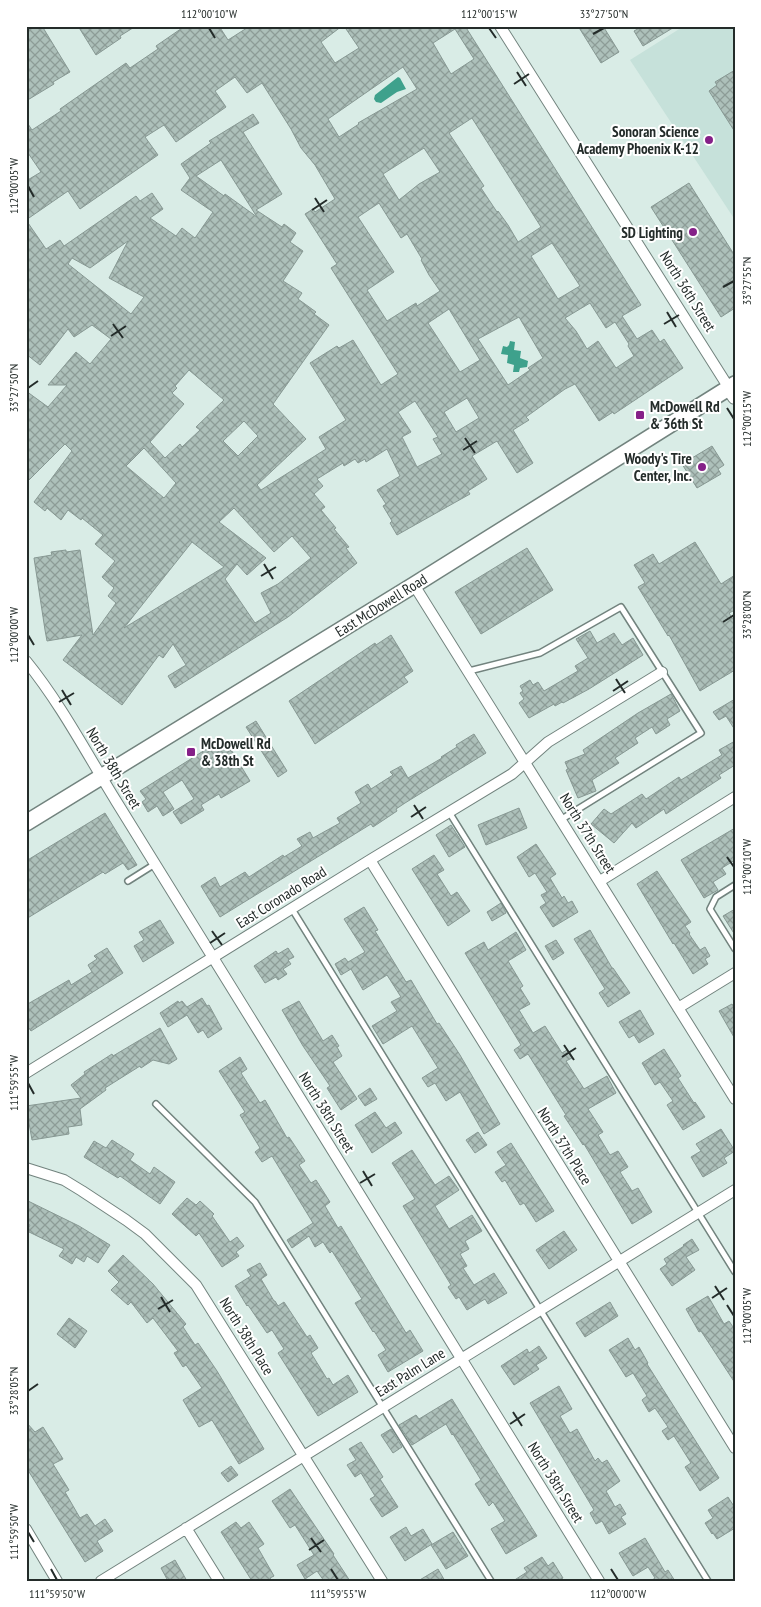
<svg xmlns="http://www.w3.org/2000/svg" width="761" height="1607" font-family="'PT Sans Narrow',sans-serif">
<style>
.built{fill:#c6e1da}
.water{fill:#3ea18c}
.building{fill:url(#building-cross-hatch);stroke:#879893;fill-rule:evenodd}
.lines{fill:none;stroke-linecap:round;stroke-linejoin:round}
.lane-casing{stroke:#72837e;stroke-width:8}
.street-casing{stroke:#72837e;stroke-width:12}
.secondary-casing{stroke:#72837e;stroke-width:16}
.primary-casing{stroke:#72837e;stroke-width:18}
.lane{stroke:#fff;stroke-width:5}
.street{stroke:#fff;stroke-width:10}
.secondary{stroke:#fff;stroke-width:14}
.primary{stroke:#fff;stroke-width:15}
.ticks{fill:none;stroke:#242c2a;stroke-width:2}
.poi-dot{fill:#852088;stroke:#fff;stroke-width:2}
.labels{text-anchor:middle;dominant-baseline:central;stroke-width:4;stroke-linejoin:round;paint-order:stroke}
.poi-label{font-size:15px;font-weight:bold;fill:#242c2a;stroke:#fff;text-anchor:end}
.street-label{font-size:15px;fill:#242c2a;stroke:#fff}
.neatline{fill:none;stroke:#242c2a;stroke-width:2}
.ticks-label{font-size:12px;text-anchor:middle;fill:#242c2a}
</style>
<defs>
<pattern id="building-cross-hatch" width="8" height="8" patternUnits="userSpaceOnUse" patternTransform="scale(1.25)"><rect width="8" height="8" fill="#adc0ba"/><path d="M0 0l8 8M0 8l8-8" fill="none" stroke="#8d9c97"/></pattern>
</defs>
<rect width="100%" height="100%" fill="#d9ece6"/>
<path class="built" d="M684,26H735V220L630,60Z"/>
<path class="water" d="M398,77L400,78L406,89L397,92L381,103L376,102L374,99L375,95Z
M510,341L515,342L514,350L521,351L520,358L528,361L527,367L520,368L519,372H513L514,365L507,363L508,355L501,354L503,346L507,347L509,345Z"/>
<path class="building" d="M26,26H42L70,72L53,82L54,84L26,101Z
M78,26H136L120,36L121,38L96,55Z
M185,26H219L228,40L250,26H342L321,42L335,63L359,48L344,26H465L641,305L622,316L637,339L652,330L660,342L664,339L683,368L614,414L613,412L599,421L575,384L565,389L526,417L529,420L513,430L533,463L517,473L497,441L472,456L487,479L468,491L470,494L397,535L390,523L392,521L383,506L386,504L377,490L400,476L387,449L366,462L365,459L358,463L355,459L344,466L343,463L317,479L323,486L314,494L325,507L321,510L336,528L334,529L349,547L346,548L357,563L288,617L175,688L168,676L186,665L173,644L163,658L159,655L122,705L63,660L82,635L47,641L45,630L34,558L52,555L51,552L66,550V552L80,550L93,635L116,603L108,596L114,588L102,577L115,561L95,544L103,535L82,518L81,520L68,510L61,520L47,508L45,511L34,502L72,451L65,444L26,483V391L48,407L67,385H48L76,352L90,364L111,339L92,325L74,337L68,329L40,365L26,354V181L41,172L26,150V121L32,130L61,111L60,109L126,63L130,68L158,49L156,46ZM455,29L474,59L451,74L433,43ZM403,67L417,89L358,123L359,124L339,137L328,119ZM235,77L247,93L262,83L291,129L301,148L315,165L335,199L315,212L313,209L305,214L337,264L331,268L398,374L381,385L353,340L339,348L337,346L310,363L346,420L319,437L326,449L261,490L257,485L306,439L273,404L329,325L314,314L316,312L298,299L302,293L283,281L303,251L290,242L296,233L284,224L282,227L256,210L282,194L243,132L259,123L253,114L209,141L211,143L181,164L190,178L181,190L213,212L195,238L182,228L176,236L150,218L163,209L152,193L140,201L136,196L64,246L60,240L46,249L26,220L68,191L80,209L158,155L145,137L164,125L176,142L226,107L215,91ZM472,118L541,227L518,242L508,225L498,211L497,212L481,188L484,186L449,133ZM424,148L440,172L419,184L399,200L383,174ZM221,160L231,176L257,217L225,194L224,196L196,176ZM379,203L401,238L407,234L422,259L421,260L429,275L440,291L417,306L416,303L387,321L367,290L394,272L358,217ZM128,241L109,278L144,297L131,314L68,264L72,258L90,268ZM552,243L580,286L558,299L531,256ZM590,303L606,328L615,322L629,344L628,346L634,356L616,368L598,341L587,349L576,331L565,318ZM449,309L480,360L460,372L428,323ZM519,317L543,358L528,368L530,370L508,385L478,339ZM189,370L224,400L196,427L200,430L182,447L180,444L165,458L150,442L184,404L172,393L177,388L175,386ZM467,398L479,418L456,432L444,412ZM415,401L438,437L433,439L442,454L417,467L402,437L411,432L398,412ZM244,421L258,436L238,456L223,441ZM144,448L176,483L164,498L126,466ZM234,508L274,552L292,536L311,558L278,584L261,593L271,613L255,623L225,579L237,564L247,575L266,558L219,522ZM192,542L224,567L124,628L157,586Z
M578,26H603L619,52L601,63Z
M643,26H676L643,46L634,31Z
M735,70V132L709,91L717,85L715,82Z
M689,183L735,256V308L721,317L651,207Z
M712,446L724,465L718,469L721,474L697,488L682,464Z
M695,542L721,584L735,575V610L729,613L735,622V670L700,691L669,635L668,636L638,587L645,583L634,565L653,554L659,564Z
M527,548L553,590L481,634L455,592Z
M590,631L597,643L614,633L622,645L633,638L643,655L589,689L563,703L562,702L555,706L554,704L529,718L519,703L524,699L520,693L523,691L520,686L530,680L533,685L538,682L544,691L578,671L575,666L588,658L576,639Z
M391,635L413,671L404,677L408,682L315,744L289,701L375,643L376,645Z
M671,694L680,711L667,719L670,725L656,734L652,727L635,738L638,743L615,758L619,763L592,780L596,791L578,798L566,770L568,769L565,762L585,754L583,750L638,713Z
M735,699V730L726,716L719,720L713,712Z
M256,721L287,771L278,777L246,727Z
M474,734L486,753L405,803L396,809L397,811L373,827L371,824L220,917L201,886L215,877L220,887L245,872L249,877L283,855L284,857L302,846L297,839L310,832L313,838L340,823L337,818L361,803L355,792L368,784L371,789L393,775L390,772L401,766L408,778L442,758L441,757L457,747L456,745Z
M224,738L250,781L221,798L219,794L201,805L204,810L181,824L173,812L194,799L182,780L163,792L174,809L163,816L157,806L148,812L142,802L146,799L140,791Z
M735,741V765L719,775L721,778L666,814L664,809L636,828L632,823L614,843L591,824L604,809L611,814L642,794L646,799L679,777L681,780L717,758L722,755L719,750Z
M519,808L527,828L486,845L478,825Z
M105,813L137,865L128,870L123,863L105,874L103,872L26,919V861Z
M451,825L465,847L449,857L436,835Z
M735,828V860L722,868L726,874L713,882L718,890L704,898L681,860Z
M536,844L556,874L550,878L562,898L564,896L568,903L572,901L578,912L553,927L540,907L546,903L541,895L547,892L535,873L529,877L517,857Z
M434,855L444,870L437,874L451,896L457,892L470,911L448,926L412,869Z
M657,871L691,922L685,926L690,933L689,934L700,950L705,947L710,956L705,959L708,964L693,974L674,943L673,944L637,884Z
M501,903L506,913L492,921L487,912Z
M364,907L378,930L375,931L406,982L411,980L437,1024L439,1023L460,1055L500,1124L484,1134L460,1092L446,1101L435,1083L428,1087L422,1078L438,1068L412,1026L383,1044L372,1026L397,1011L391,1002L401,997L387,975L363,990L351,969L341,975L335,964L345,958L348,962L365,952L344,919Z
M735,909V935L723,916Z
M160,920L174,943L143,962L134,946L144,940L139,932Z
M590,930L612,968H613L630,993L608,1007L599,993L605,989L574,939Z
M516,932L526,950L508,961L523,986L520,988L530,1004L519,1010L533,1033L545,1026L562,1053L567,1050L572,1058L566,1061L584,1089L607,1076L616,1093L588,1109L603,1132L598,1135L610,1155L618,1151L628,1167L620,1172L632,1191L638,1188L652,1212L632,1224L584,1144L583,1145L564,1116L566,1115L528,1054L520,1059L514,1050L521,1045L465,953L484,942L488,950Z
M556,940L564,953L553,960L545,946Z
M107,948L123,973L31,1031L26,1024V1005L69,980L71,985L92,972L88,965L97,959L94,956Z
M288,948L294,957L288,960L291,964L283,969L287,974L278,980L276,977L265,983L254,966L276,951L278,954Z
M202,998L207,1006L209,1005L222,1029L208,1038L203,1030L198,1033L187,1015L168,1027L160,1013L178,1001L179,1003L182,1001L187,1007Z
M299,1001L323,1041L332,1035L339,1046L337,1047L342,1056L333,1062L357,1099L341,1110L327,1088L330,1086L303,1046L282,1010Z
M732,1004L735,1009V1039L719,1011Z
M640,1010L654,1034L639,1043L634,1035L629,1038L619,1022Z
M160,1028L177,1059L169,1064L153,1060L141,1068L140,1066L105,1088L106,1090L80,1109L82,1125L68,1127L69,1134L32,1140L26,1106L81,1098L71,1085L85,1074L84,1072L112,1054L113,1056Z
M664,1049L681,1076L678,1078L694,1103L695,1102L705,1117L683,1130L667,1105L673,1101L660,1082L655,1085L642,1063Z
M240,1057L247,1069L241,1073L260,1103L265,1100L287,1138L289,1137L305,1161L299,1165L311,1183L316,1180L330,1202L325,1206L338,1228L341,1226L406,1333L410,1330L423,1351L388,1372L378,1355L386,1350L374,1331L373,1332L355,1303L362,1299L332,1251L330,1253L323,1242L315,1247L309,1236L292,1248L287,1240L313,1223L272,1156L262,1162L255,1152L260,1148L240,1115L245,1112L219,1071Z
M370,1088L377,1099L365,1106L358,1096Z
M375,1112L386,1128L395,1122L402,1133L372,1153L355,1125Z
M721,1129L735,1151L724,1158L727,1163L703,1177L691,1157L701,1151L696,1144Z
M478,1132L487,1145L475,1153L466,1140Z
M112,1140L134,1154L130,1160L150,1174L154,1167L175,1182L160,1204L120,1176L118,1178L84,1157L94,1141L106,1148Z
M511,1143L554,1211L536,1222L524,1203L520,1205L505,1180L502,1182L495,1172L506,1165L497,1152Z
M412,1150L435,1185L449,1176L459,1190L435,1206L449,1229L472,1215L482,1231L465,1241L469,1249L460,1254L467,1266L463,1268L474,1285L494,1273L507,1293L488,1304L485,1299L467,1310L459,1297L456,1299L448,1287L451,1285L403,1206L415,1199L392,1163Z
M187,1198L196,1205L200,1201L214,1214L212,1216L230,1242L237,1237L244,1246L236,1252L239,1256L222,1267L199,1233L196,1236L172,1214Z
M26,1200L79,1226L110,1245L98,1263L87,1256L84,1262L76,1257L72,1264L59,1256L64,1249L27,1231L30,1225L26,1223Z
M564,1231L577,1250L549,1269L536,1250Z
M692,1239L699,1250L686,1257L695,1270L672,1286L660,1269L667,1264L664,1259L684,1246L683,1245Z
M123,1255L153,1284L186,1324L183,1327L195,1345L198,1343L217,1371L264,1449L239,1464L212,1420L199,1427L183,1400L202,1388L186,1365L183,1367L174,1353L178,1351L153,1318L147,1323L131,1302L128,1305L111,1290L119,1282L108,1271Z
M260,1263L267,1275L261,1279L274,1301H275L278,1306L284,1302L307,1337L310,1335L318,1348L311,1353L327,1379L329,1378L333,1385L348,1375L358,1392L318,1416L278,1353L284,1349L272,1330L267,1333L248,1305L247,1306L235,1286L251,1276L247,1270Z
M708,1296L724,1324L729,1321L735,1330V1383L701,1331L699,1332L686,1309Z
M610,1302L618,1316L585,1337L576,1323Z
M69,1318L87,1331L75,1348L57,1334Z
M628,1338L635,1350L639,1347L648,1363L647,1364L719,1478L700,1491L685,1467L691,1463L674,1436L668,1440L662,1431L668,1427L655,1408L649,1412L642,1400L647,1396L633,1373L626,1377L609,1350Z
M539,1346L547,1358L536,1365L539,1369L514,1385L501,1366L527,1349L529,1353Z
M559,1386L572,1409L560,1416L570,1433L577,1429L595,1461L598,1458L602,1463L607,1460L620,1481L606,1491L615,1507L620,1504L626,1514L621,1517L626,1524L609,1534L602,1521L596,1524L590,1513L594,1510L530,1403Z
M452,1399L537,1536L506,1554L491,1529L505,1521L493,1502L489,1506L475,1484L481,1480L453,1434L452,1435L446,1424L412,1445L399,1425L416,1415L419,1419Z
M26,1422L35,1432L43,1427L63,1459L53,1464L69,1490L65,1492L80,1518L87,1514L95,1526L105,1519L113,1531L97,1541L103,1551L85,1562L26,1467Z
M391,1429L402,1447L393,1453L381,1435Z
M361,1442L383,1477L380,1479L398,1507L382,1517L370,1499L375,1496L361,1473L355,1477L347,1465L356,1460L349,1449Z
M231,1466L238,1475L228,1482L221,1473Z
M290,1489L334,1554L333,1555L350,1581H324L317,1571L305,1579L297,1565L314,1555L295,1525L290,1528L272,1501Z
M728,1497L735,1508V1528L717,1539L713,1533L712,1534L705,1523L713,1518L708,1510Z
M236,1522L241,1528L249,1522L264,1544L258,1548L274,1576L270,1578L272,1581H252L221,1532Z
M406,1527L411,1536L423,1529L432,1544L405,1561L390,1537Z
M453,1532L468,1556L446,1569L431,1545Z
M645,1538L665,1572L668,1570L675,1581H651L655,1578L648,1567L633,1576L619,1553Z
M542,1557L548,1566L553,1562L563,1578L558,1581H513L527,1572L524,1568Z
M175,1560L187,1581H168L161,1568Z
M438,1569L445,1581H418Z"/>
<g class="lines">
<g class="lane-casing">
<path id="lane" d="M469,671L540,653L621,607L701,733L562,819
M449,812L735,1272
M128,881L155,864
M735,885L716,897L710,909L735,949
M292,909L708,1581
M156,1104L255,1202L491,1581"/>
</g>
<g class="street-casing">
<path id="street" d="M500,26L729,388
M414,585L735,1099
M26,661C61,704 87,754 116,801L599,1581
M370,860L735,1448
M600,881L735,797
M678,1008L735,973
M26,1073L370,860L512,774L548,742L662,672
M26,1168L64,1180L82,1191L126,1220L145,1234L196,1285L382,1581
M186,1528L219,1581
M26,1529L57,1581
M101,1581L735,1190"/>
</g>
<g class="secondary-casing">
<path id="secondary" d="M729,388L735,397"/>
</g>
<g class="primary-casing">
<path id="primary" d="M26,823L414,585L735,384"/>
</g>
<use href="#lane" class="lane"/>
<use href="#street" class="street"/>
<use href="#secondary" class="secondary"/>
<use href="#primary" class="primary"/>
</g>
<path class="ticks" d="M209,28L215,38M489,28L496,38M593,34L604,28M517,72L526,86M514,84L529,74M28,186L34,197M315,198L324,212M312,210L327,200M723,287L734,281M667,312L676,327M113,324L123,338M664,324L679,315M111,336L126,326M28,388L38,381M727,408L734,419M465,438L475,453M463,450L477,441M264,564L273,579M261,576L276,567M723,622L734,615M28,635L34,645M616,679L625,693M62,690L71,705M613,691L628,681M59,702L74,693M414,805L423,819M411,817L426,807M727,857L734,867M212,931L222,945M210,943L225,933M564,1045L574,1060M562,1057L576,1048M28,1083L34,1094M363,1171L372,1186M360,1183L375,1174M715,1286L724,1300M161,1297L170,1312M712,1298L727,1288M727,1305L734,1316M158,1309L173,1300M28,1391L38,1384M513,1412L522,1426M510,1424L525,1414M28,1532L34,1542M311,1538L321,1552M309,1550L324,1540M51,1569L57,1580M331,1569L338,1580M611,1569L618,1580"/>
<g class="poi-dot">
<circle cx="709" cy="140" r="5"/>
<circle cx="693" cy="232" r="5"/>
<rect x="635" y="410" width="10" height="10" rx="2.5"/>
<circle cx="702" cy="467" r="5"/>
<rect x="186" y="747" width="10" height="10" rx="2.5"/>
</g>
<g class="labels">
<g class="poi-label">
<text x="699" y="131">Sonoran Science<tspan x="699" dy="17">Academy Phoenix K-12</tspan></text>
<text x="683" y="232">SD Lighting</text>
<text x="650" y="406" text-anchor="start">McDowell Rd<tspan x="650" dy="17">&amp; 36th St</tspan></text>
<text x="692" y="458">Woody's Tire<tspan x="692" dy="17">Center, Inc.</tspan></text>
<text x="201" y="743" text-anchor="start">McDowell Rd<tspan x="201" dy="17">&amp; 38th St</tspan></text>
</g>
<g class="street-label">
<text transform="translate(688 291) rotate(58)">North 36th Street</text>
<text transform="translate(381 605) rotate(-32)">East McDowell Road</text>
<text transform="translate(114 768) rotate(59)">North 38th Street</text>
<text transform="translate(588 833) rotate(58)">North 37th Street</text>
<text transform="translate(281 897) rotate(-32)">East Coronado Road</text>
<text transform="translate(327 1112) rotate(58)">North 38th Street</text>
<text transform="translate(565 1146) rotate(58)">North 37th Place</text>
<text transform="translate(247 1336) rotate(58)">North 38th Place</text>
<text transform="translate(410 1372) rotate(-32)">East Palm Lane</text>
<text transform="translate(556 1482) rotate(58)">North 38th Street</text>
</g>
</g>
<rect width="761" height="1607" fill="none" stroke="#ffffff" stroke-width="55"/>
<rect x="28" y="28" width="706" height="1552" class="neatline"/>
<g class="ticks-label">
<text x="209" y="18">112°00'10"W</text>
<text x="489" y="18">112°00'15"W</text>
<text x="604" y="18">33°27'50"N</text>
<text transform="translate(14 186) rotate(-90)" y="4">112°00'05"W</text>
<text transform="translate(747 281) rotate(-90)" y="4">33°27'55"N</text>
<text transform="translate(14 388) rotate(-90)" y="4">33°27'50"N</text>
<text transform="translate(747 419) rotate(-90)" y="4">112°00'15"W</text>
<text transform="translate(747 615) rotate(-90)" y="4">33°28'00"N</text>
<text transform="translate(14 635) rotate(-90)" y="4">112°00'00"W</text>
<text transform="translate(747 867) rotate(-90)" y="4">112°00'10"W</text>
<text transform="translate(14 1083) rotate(-90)" y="4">111°59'55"W</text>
<text transform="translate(747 1316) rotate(-90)" y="4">112°00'05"W</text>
<text transform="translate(14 1391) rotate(-90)" y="4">33°28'05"N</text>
<text transform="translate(14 1532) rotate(-90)" y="4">111°59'50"W</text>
<text x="57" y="1598">111°59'50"W</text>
<text x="338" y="1598">111°59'55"W</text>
<text x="618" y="1598">112°00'00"W</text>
</g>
</svg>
